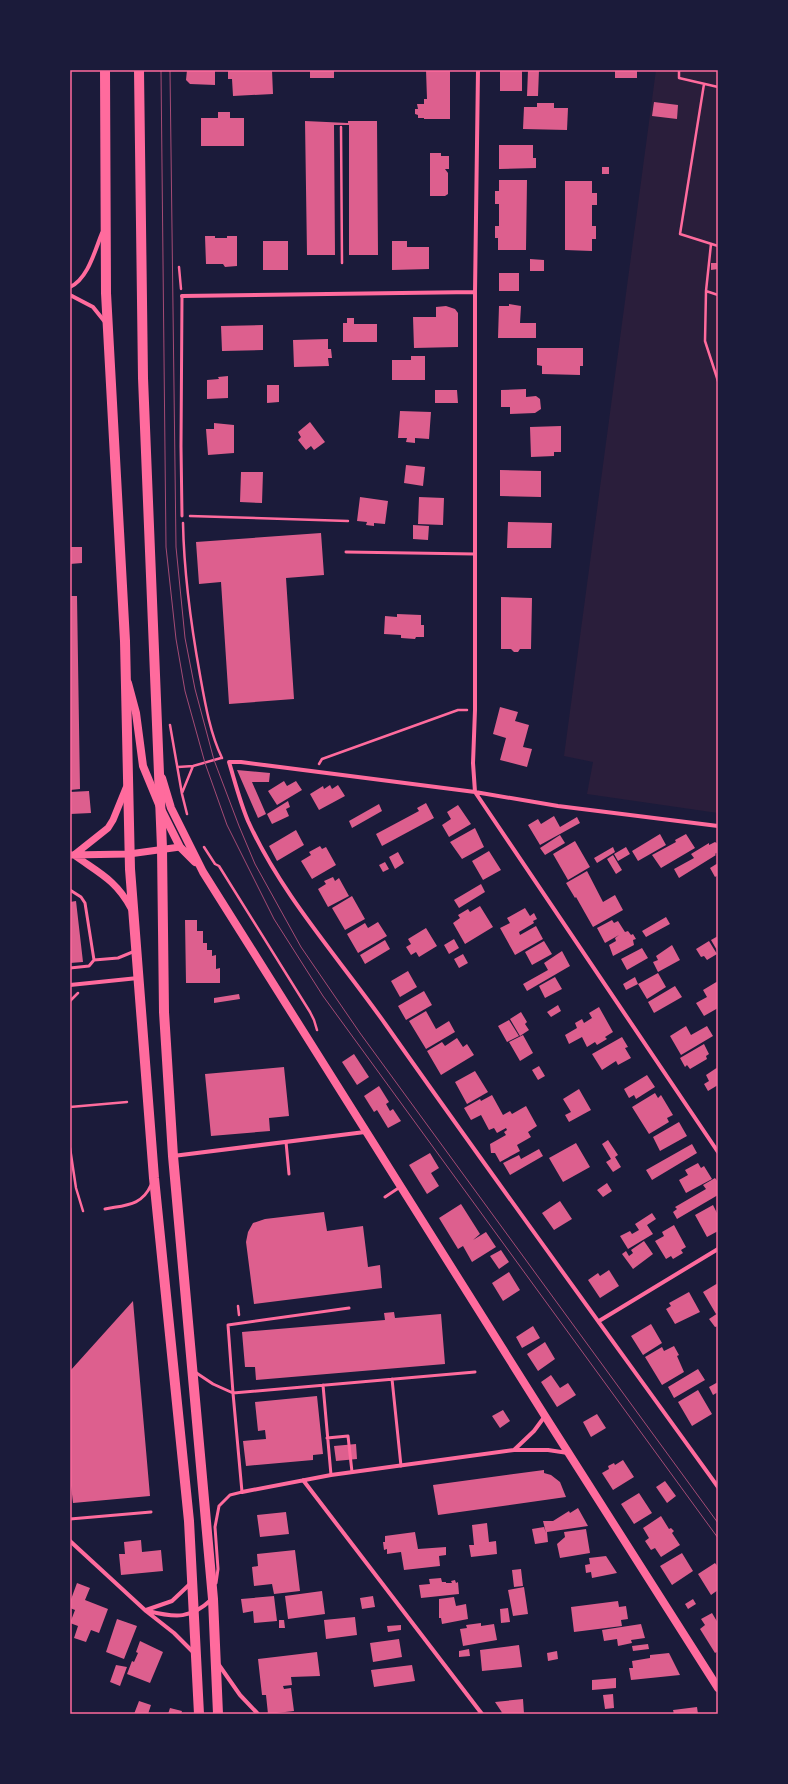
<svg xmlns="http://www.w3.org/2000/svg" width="788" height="1784" font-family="Cabin,sans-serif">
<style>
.green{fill:#2a1e3b}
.building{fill:#dd5f8e}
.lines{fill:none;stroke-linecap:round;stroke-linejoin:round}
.path{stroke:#ff6b9d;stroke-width:2.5}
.service{stroke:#ff6b9d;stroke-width:3}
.minor{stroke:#ff6b9d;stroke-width:4}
.tertiary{stroke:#ff6b9d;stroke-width:7}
.secondary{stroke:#ff6b9d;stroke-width:8}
.primary{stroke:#ff6b9d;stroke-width:10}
.tram{stroke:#a44b75;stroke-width:1}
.neatline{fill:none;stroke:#ff6b9d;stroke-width:1.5}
</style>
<rect width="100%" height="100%" fill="#1b1b3a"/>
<path class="green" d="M656,70H718V813L587,794L593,762L564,756Z"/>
<path class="building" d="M187,70H215V85L190,84L186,80Z
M228,70H272L273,94L233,96L232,79H228Z
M310,70H334V78H310Z
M426,70H450V119H424V118H418V115L415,114V109H418L417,104H424V99H427Z
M500,70H522V91H500Z
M528,70H539L538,96H527Z
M615,70H637V78H615Z
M654,102L678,105L677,119L652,116Z
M537,103H554V108H568L567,130L523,129L524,107H537Z
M218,112H230V118H244V146H201V118H218Z
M305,121L348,123V121H377L378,255H349V125H334L335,255H307Z
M499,145H533V158H536V168L499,169Z
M430,153H441V156H449V169H445L448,173V194L445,196H430Z
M602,167H609V174H602Z
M499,180H527L526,250H498V238H495V226H499V204H495V191H499Z
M565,181H592V193H597V205H592V226H596V239H592V251L565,250Z
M205,236H215V238H227V236H237V266L225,267L223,264H206Z
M263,241H288V270H263Z
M392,241H407V247H429V269L392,270Z
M530,259L544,260V271H530Z
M711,263H718V269L711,270Z
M499,273H519V291H499Z
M509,304L521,306L520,323H536V338H498L499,306H509Z
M446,306L455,309L458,313V347L414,348L413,317H436V307Z
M347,318H354V324H377V342H343V323H347Z
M263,325V350L222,351L221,326Z
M328,339V349H331L332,358H328L329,366L294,367L293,340Z
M537,348H583V366H580V375L542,374V366L537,365Z
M411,356H425V380H392V360H411Z
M228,376V398L207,399V380L219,379L218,377Z
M267,385H279V402L267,403Z
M526,389V397L536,396L540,399L541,409L535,413L510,414V407H501V390Z
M435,390H457L458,403H435Z
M400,411L431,412L429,439L415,438V443L406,442L407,438H398Z
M310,422L325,442L314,450L311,446L306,450L298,440L301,437L298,432Z
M214,423L234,425V453L208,455L206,429H214Z
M561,426V452H554V456L531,457L530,427Z
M406,465L425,467L423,486L404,483Z
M500,470L541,471V497L500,496Z
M241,472H263L262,503L240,502Z
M360,497L388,501L385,524L374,523V526L366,525L367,522L357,521Z
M419,497L444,498L443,525L418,524Z
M508,522L552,523L551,548H507Z
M413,525L429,526L428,540L413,539Z
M321,533L324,575L286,578L294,699L229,704L221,582L199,584L196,542Z
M70,547H82V563L70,564Z
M70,596H77L80,789L70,790Z
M501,597L532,598L531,649H520L518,652H514L511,649H501Z
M397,614L421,615V625H424V637H416L415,639L401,638V635L384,634L385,616L397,617Z
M500,707L518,712L515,721L529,725L523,747L532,749L527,767L500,760L506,738L493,734Z
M237,770L270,773L269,782H252L266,814L258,818Z
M284,781L287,786L296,781L302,790L277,805L268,791Z
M330,785L332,789L338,785L345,796L319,810L310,794L323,786L324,789Z
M89,791L91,813L70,814V792Z
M288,801L290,807L286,809L289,816L272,824L267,814Z
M426,803L434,818L382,846L376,834L419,811L417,808Z
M379,804L382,811L352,828L349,821Z
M458,805L471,824L449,837L442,825L451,819L447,812Z
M554,816L560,827L577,817L580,823L540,845L528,825L538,819L541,824Z
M475,828L484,847L462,859L450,842Z
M296,830L304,845L277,861L269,846Z
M660,834L666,845L638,861L632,851Z
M686,834L695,848L661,868L652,855L676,842L675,840Z
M560,835L565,843L545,855L540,848Z
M575,841L590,867L568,880L553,854Z
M715,842L718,844V852L715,854L716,855L679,878L674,869L694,858L691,854L709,843V845Z
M320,846L322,849L326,847L336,865L312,879L301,861L311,855L309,852Z
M613,847L615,852L597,863L594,858Z
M626,847L630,854L618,861L614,854Z
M489,851L501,870L483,880L472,861Z
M398,852L404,863L395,869L389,857Z
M613,855L622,870L616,874L607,859Z
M385,862L389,869L383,872L379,865Z
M718,863V875L715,877L710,868Z
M587,871L603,902L615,895L623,910L593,927L576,897L575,898L566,883Z
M333,877L335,881L339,878L349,896L328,907L318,889L326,884L324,881Z
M481,884L485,892L459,908L454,900Z
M352,896L365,919L345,930L332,908Z
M76,901L83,962L70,963V902Z
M480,906L493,927L465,944L453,923L460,918L458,915L468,909L470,912Z
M525,908L530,916L534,913L537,919L533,921L534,923L519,932L520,935L536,926L543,939L515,955L500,928L510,923L507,918Z
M666,917L670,924L646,937L642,931Z
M185,920H197V931H203V943H207V950H212V956L216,955V969L220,968V983H186Z
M612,920L614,923L618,921L625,932L628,931L631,935L633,934L636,939L633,940L634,945L613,956L609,945L616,941L615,938L619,935L605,943L597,928Z
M378,922L387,936L358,953L347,934L365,923L368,928Z
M426,928L437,946L419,957L416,952L411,955L406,947L411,944L408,939Z
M718,936V952L711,940Z
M454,939L459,948L449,954L444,945Z
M385,940L390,949L365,964L360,955Z
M544,941L552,954L532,965L525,952Z
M709,941L717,954L707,960L704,956L701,957L696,949Z
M672,945L680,960L658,972L653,962L658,960L656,956Z
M642,948L648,958L627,970L621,959Z
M562,951L570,966L527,991L523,984L548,970L544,963Z
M463,954L468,963L459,968L454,959Z
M408,971L417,987L400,997L391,981Z
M658,973L666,987L647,999L638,984Z
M555,977L562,989L545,998L539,986Z
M635,977L638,984L626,990L623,984Z
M718,981V1008L704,1016L696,1003L707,997L703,990Z
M675,986L682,997L654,1013L648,1002Z
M424,991L432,1005L406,1020L398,1006Z
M239,994L240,999L214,1003V998Z
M558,1005L561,1011L551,1017L547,1012Z
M599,1007L613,1032L605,1037L607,1039L597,1045L595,1042L587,1047L582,1037L569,1044L565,1035L577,1028L575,1023L582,1019L584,1023L592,1018L589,1013Z
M426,1011L436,1029L449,1021L455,1032L426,1049L409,1021Z
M521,1012L527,1022L525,1024L529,1030L520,1036L510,1019Z
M509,1020L519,1036L507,1042L498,1026Z
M686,1026L691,1035L707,1026L713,1036L681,1055L670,1036Z
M523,1035L533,1053L520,1061L509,1042Z
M622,1037L628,1047L625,1048L631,1058L618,1065L616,1061L602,1070L592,1054Z
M457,1038L463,1047L467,1044L474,1055L441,1075L427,1051L442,1042L445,1046Z
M704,1044L709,1054L706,1056L707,1059L690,1069L687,1065L685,1067L680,1058Z
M354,1054L369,1077L357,1085L342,1062Z
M539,1066L545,1076L538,1080L532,1070Z
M284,1067L289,1116L269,1118L270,1131L211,1136L205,1074Z
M718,1067V1085L708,1091L704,1084L709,1081L706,1075Z
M475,1071L488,1092L467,1104L455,1082Z
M647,1075L655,1087L636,1099L634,1095L629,1098L624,1089Z
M379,1086L389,1102L386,1104L390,1111L393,1109L401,1121L388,1128L377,1110L374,1112L364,1096Z
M579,1089L591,1110L569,1122L565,1115L571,1112L563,1099Z
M655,1093L658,1098L661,1095L673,1115L667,1118L669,1122L649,1134L632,1107Z
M492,1095L503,1115L510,1111L512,1114L526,1106L537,1126L528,1132L531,1137L517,1145L520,1151L500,1162L495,1153H491L490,1144L506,1135L504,1132L507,1130L506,1128L497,1133L494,1128L489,1130L481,1115L471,1120L464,1108L480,1099L481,1101Z
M679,1122L687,1136L660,1151L653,1137Z
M608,1140L618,1155L615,1157L621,1167L613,1172L606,1162L611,1159L602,1144Z
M576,1143L590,1167L563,1182L549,1158Z
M692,1144L697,1153L652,1180L646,1170Z
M539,1149L543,1156L510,1175L503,1163L519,1155L521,1159Z
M430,1153L439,1168L431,1173L439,1186L427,1194L409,1165Z
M698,1163L701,1168L704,1166L712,1179L686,1193L679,1180L688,1175L685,1170Z
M715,1178L718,1182V1195L677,1219L673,1212L677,1209L675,1207L706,1189L703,1185Z
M607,1183L612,1191L603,1197L597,1190Z
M560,1201L572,1219L554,1230L542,1213Z
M461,1204L480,1234L473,1240L486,1232L496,1247L472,1262L463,1246L458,1249L439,1218Z
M713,1205L718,1215V1231L707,1237L695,1215Z
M324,1212L327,1231L363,1226L368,1267L380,1265L382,1288L254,1304L246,1242L248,1232L253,1223L265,1219Z
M652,1213L656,1219L647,1225L653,1234L628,1249L620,1236L630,1231L632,1234L639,1230L635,1224Z
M674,1225L686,1247L681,1250L683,1253L673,1259L671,1256L666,1259L655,1241L664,1236L662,1232Z
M644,1241L653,1254L633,1269L622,1254L626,1251L629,1256L633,1253L631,1250Z
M501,1250L509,1262L499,1269L490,1256Z
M609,1270L619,1286L600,1298L588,1280L598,1273L600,1276Z
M509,1272L520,1290L503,1301L492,1283Z
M718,1283V1313L716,1314L703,1292Z
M689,1292L700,1312L675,1324L666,1309L671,1306L669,1303Z
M133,1301L150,1496L73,1503L70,1477V1371Z
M394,1312L395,1318L441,1314L445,1364L256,1380L255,1367H245L242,1332L385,1320L384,1313Z
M718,1313V1326L715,1327L709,1319Z
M651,1324L662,1343L643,1355L631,1336Z
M533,1326L540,1338L522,1348L516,1337Z
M545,1342L555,1359L538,1371L527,1354Z
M674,1346L679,1355L677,1356L684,1372L662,1385L645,1357L662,1347L664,1351Z
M698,1369L705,1380L674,1398L668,1387Z
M551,1375L560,1388L568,1383L576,1395L557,1407L541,1382Z
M718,1382V1392L713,1395L709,1387Z
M698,1390L712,1414L692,1426L678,1402Z
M317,1396L323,1454L313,1455V1460L246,1466L243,1441L266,1439L265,1430L258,1431L255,1402Z
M503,1410L510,1421L500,1428L492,1416Z
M597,1414L606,1428L591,1437L583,1422Z
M356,1444L357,1459L336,1461L334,1446Z
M623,1460L634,1477L613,1490L602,1473L609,1469L608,1466L614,1463L615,1465Z
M544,1470V1473L551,1475L560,1482L566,1497L438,1515L433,1485Z
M665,1481L676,1496L667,1503L656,1487Z
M639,1493L652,1513L634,1524L621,1504Z
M578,1508L588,1526L547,1532L548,1542L535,1544L532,1529L544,1527L546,1533L543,1521H553L569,1511L570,1513Z
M286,1512L289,1534L260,1537L257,1515Z
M661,1516L669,1529L671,1528L674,1531L672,1533L680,1545L661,1557L655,1548L651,1550L645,1541L649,1538L643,1528Z
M487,1523L489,1542L496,1541L497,1554L471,1557L469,1545H474L472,1525Z
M586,1529L590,1553L560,1558L557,1544L565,1537L564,1532Z
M415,1532L418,1549L446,1547V1555L439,1556L440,1566L404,1570L401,1552L387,1554V1549L384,1550L383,1542H385V1536Z
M141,1540L142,1552L161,1550L163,1571L121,1575L119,1554H125L124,1542Z
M295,1550L300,1591L274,1594L272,1584L254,1586L252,1567L258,1566L257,1554Z
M682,1553L693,1571L672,1585L660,1566Z
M606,1556L617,1573L592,1578L591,1572L586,1573L585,1565L590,1564L589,1558Z
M715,1563L718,1567V1590L711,1595L698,1574Z
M521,1569L523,1586L514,1587L512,1570Z
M441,1578L442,1582H446V1583H452L451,1581L455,1580L456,1583L458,1582L459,1594L421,1598L419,1585L430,1584L429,1579Z
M77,1583L90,1588L85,1600L108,1609L99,1633L91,1630L86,1642L74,1638L78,1626L70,1623L75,1610L70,1608V1602Z
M524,1587L528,1614L513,1616L508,1590Z
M322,1591L325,1614L288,1619L285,1596Z
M274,1596L277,1621L254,1623L253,1611L243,1613L241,1599Z
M373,1596L375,1607L362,1609L360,1598Z
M454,1597L456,1606L466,1604L468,1619L442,1624L441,1618H439V1599Z
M693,1599L696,1604L688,1609L685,1604Z
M618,1601L619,1607L626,1606L628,1619L621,1620L622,1626L574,1632L571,1607Z
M508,1608L510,1622L501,1623L500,1609Z
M712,1613L718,1623V1651L715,1653L700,1629L705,1625L701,1619Z
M355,1617L357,1635L326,1639L324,1620Z
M117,1619L137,1626L124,1659L106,1652Z
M279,1620H284L285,1628H279Z
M481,1623V1626L494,1624L497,1640L463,1646L460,1629L467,1628L466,1625Z
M641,1624L645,1638L631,1640L632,1643L618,1646L617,1639L604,1641L602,1630Z
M401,1625V1630L388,1632L387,1626Z
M399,1639L402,1657L373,1662L370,1643Z
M140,1641L163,1652L150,1683L127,1674L132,1661L134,1662L138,1653L136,1652Z
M648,1644L649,1649L633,1651L632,1646Z
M519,1645L522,1667L482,1671L480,1650Z
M469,1649L470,1656L459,1657V1651Z
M557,1651L558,1659L548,1661L547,1653Z
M317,1652L320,1676L291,1677L292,1685L283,1686L284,1689L291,1688L294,1711L268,1714L266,1695H262L258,1659Z
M669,1653L680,1675L631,1680L629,1668H633L632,1661L650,1658V1655Z
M116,1665L127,1667L120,1686L110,1682Z
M412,1665L415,1681L374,1687L371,1670Z
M616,1678V1688L592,1690V1680Z
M613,1694L614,1708L605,1709L603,1695Z
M523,1699L524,1714H503L495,1702Z
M139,1701L151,1705L148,1714H134Z
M697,1707L698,1714H674L673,1710Z
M170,1708L182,1711L181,1714H168Z"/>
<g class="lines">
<path class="path" d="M679,70V78L718,87
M704,84L680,234L718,246
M341,127L342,263
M711,244L706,291L718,295
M179,267L181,289
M706,291L705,341L718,381
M190,516L348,521
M183,523C184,574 191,625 200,675C205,703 210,733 222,758
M170,725L182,794L187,814
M319,764L322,759L458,710H467
M178,767L193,766L221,758
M182,793L193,766
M204,847L215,864L219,866L310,1012L314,1020L317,1030
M70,1001L78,993
M70,1107L127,1102
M70,1148L76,1188L83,1211
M238,1306L239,1315"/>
<path class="service" d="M182,296L181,446L182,516
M346,552L475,554
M70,890L81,897L85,903L94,960
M70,968L89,966L94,960L118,958L135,951
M286,1142L289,1174
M385,1197L400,1187
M105,1209C125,1205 142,1206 151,1185
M349,1308L228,1325L233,1393L475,1372
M195,1372L213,1384L233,1393L242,1492L230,1495L219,1506L215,1527L218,1569L216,1583
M392,1379L401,1466
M323,1385L331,1475
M327,1438L348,1436L352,1472
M70,1519L151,1512"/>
<path class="minor" d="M70,287C88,279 95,250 102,233
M70,295L93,307L105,322
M182,296L475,292
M475,792L473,763L475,710V292L478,70
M475,792L718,1152
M718,826L558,806L475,792L241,762H229C235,782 240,802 248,821C282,896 339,958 386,1025C495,1180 607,1333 718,1487
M70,985L138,978
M173,1156L365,1132
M599,1321L718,1249
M514,1450L534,1431L545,1416
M303,1480L482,1714
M242,1492L331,1475L514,1450H548L568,1453
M70,1541L146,1611L174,1633L193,1652
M146,1610L172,1601L191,1583
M148,1611C176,1618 191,1619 212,1599
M219,1665L240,1695L258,1714"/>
<path class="tertiary" d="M70,855L129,854L180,847
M74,855L108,828L113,820L126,788
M74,855C99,873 116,880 131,908"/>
<path class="secondary" d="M128,683L136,713L143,766L160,807L180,847L195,862
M162,778L171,808L203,872L545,1416L718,1688"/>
<path class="primary" d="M105,70L106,293L125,641L130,869L154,1178L189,1521L199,1714
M139,70L143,378L162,848L164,1012L173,1156L213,1599L218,1714"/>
<path class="tram" d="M161,70L166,547L176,639L185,691L205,763L227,825L274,919L323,996L718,1538
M170,70L176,547L185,638L195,689L214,760L239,826L255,864L301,947L360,1033L718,1523"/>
</g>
<rect width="788" height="1784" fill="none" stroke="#1b1b3a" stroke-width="142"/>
<rect x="71" y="71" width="646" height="1642" class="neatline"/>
</svg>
